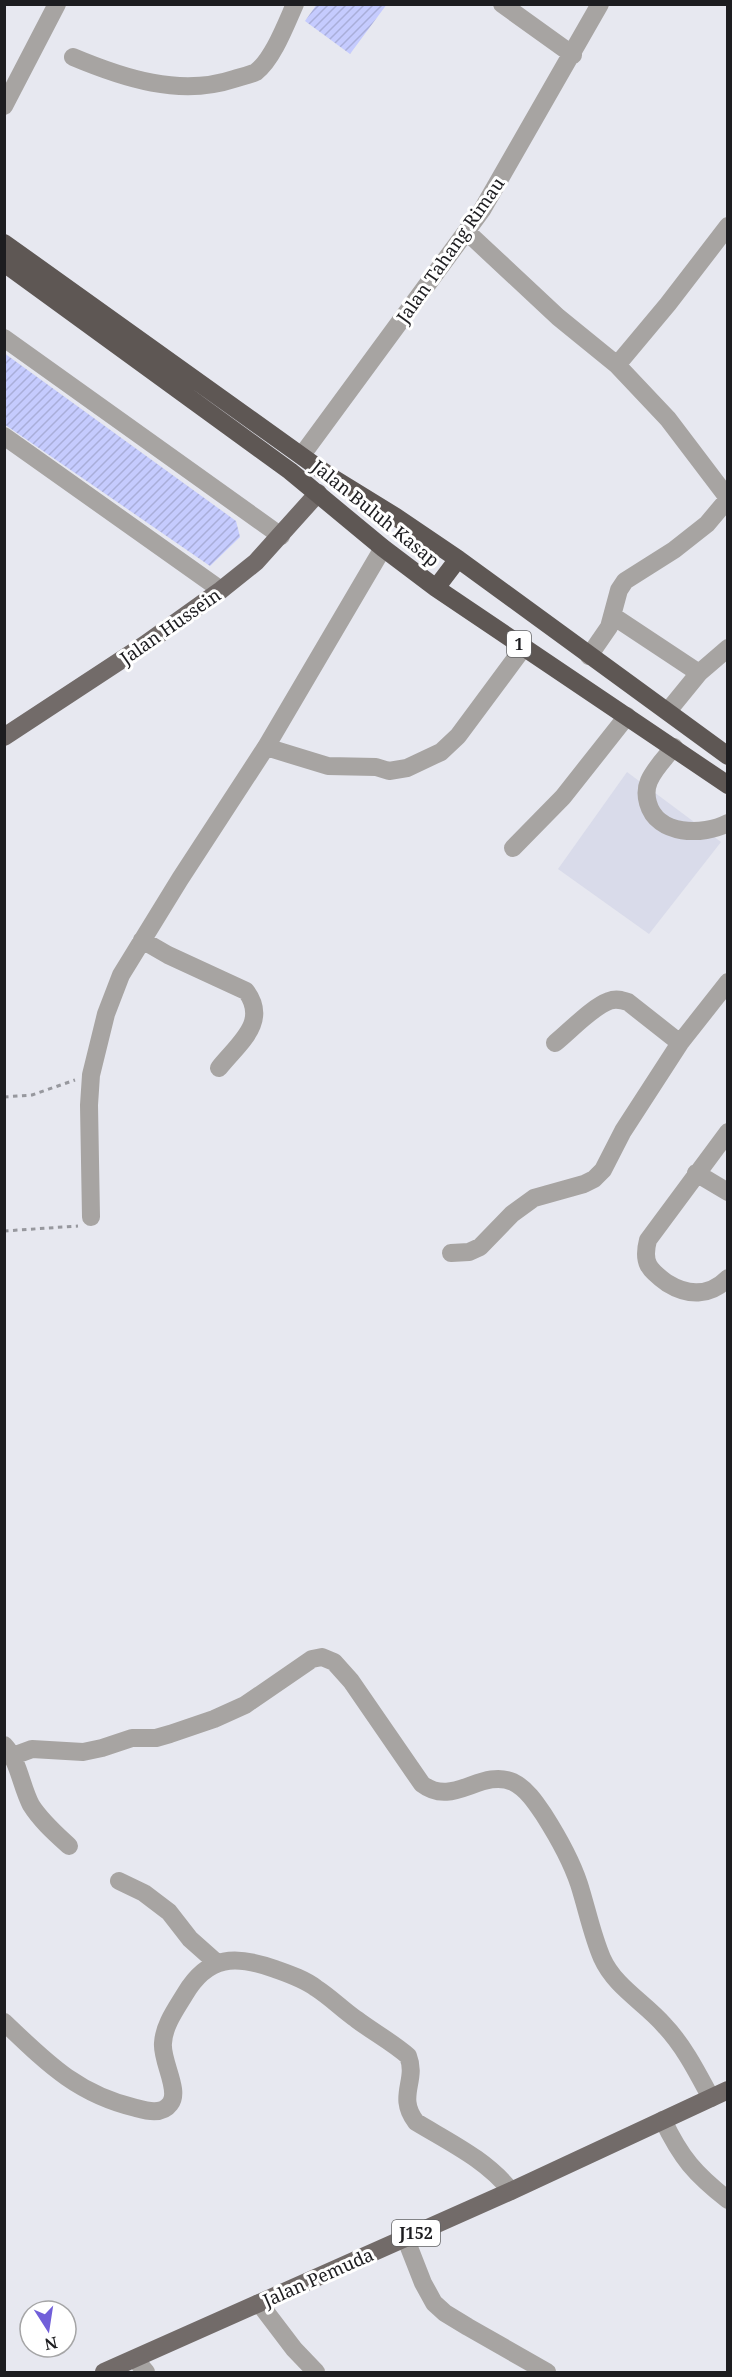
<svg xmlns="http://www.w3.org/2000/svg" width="732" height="2377" font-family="'Noto Serif',serif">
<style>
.built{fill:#d9dbea}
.building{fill:url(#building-hatch)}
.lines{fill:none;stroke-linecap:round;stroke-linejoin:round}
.path{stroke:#97989e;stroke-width:3;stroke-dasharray:4.5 4.5;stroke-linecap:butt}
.minor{stroke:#a7a4a2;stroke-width:18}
.major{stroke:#726b69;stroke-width:18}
.highway{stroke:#5e5754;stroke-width:18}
.labels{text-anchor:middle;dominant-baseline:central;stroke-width:6;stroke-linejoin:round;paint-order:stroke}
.shield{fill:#fff;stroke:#616163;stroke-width:1.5}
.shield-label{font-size:16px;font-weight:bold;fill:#1d1d20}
.street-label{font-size:18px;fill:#1d1d20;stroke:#fff}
</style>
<defs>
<pattern id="building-hatch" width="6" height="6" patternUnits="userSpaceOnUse" patternTransform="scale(1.5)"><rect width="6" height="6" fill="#c5cbfe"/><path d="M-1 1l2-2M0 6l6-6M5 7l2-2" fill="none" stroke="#a9aed9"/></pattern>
</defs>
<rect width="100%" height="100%" fill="#e7e8f0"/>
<path class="built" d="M627,772L721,842L649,934L558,869Z"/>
<path class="building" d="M317,4H387L350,54L305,21Z
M4,353L236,521L240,537L210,566L4,424Z"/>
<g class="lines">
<path class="path" d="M4,1097L32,1095L75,1080
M4,1231L78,1226"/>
<path class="minor" d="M502,4L573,55
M73,57C123,78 180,97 234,79C240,77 250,75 256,72C273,59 286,24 295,4
M4,106L57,4
M467,232L558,317L617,365L668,419L728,498
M4,338L281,536
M617,365L668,304L728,226
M4,436L221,590
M302,455L482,210L600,4
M613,616L699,673
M589,656L609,627L619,590L625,581L674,550L707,524L728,499
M668,711L699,673L728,648
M266,747L328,766L376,767L389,771L407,768L441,752L458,736L524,647
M674,747C666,757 654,769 649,781C646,788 646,796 648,803C657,836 703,836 728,823
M513,848L563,797L627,716
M142,940L168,955L246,991C269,1022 239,1043 219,1068
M555,1043C570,1031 592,1007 609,1001C616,998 622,1000 628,1002L680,1043
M728,1132L648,1240C642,1263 649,1270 667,1283C688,1296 709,1297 728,1278
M696,1173L728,1192
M91,1217L89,1105L91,1075L106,1014L121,975L180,879L266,747L383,548
M451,1253L469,1252L480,1247L512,1214L534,1198L584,1184L594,1179L603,1170L623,1131L680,1043L728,982
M4,1745C19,1761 21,1786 31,1805C41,1821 56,1834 69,1846
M13,1756L32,1749L83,1752L102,1748L132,1738H156L170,1734L214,1719L245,1705L312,1659L322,1657L334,1662L351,1681L422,1784C453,1808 481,1768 513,1782C527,1789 536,1803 544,1815C558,1837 571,1860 579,1884C587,1909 592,1935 602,1958C615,1987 644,2002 664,2025C684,2046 697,2072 711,2098
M119,1881L144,1893L169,1912L190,1939L217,1963
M4,2022C47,2063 77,2094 136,2108C147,2111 162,2115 170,2104C181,2091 161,2061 163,2043C164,2025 176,2009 185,1994C208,1955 236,1955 275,1969C289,1974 304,1979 316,1988C330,1997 342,2009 356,2019C373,2032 392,2042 408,2056C418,2081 396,2096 416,2122C449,2142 487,2160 511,2191
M663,2120C681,2158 695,2174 728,2200
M405,2237L423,2283L434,2303L445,2313L468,2327L547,2372
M259,2303L294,2349L316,2372
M135,2359L146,2372"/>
<path class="major" d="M4,737L144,645L221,590L256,562L318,493
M104,2372L511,2191L728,2090"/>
<path class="highway" d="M4,243L331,477L396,517L458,559L728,756
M4,263L290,471L383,548L436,588L728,785
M436,588L458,559"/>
</g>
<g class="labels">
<g class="shield">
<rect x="507" y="631" width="24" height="26" rx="4.5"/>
<rect x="392" y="2220" width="48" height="26" rx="4.5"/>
</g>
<g class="shield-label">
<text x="519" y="644">1</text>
<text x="416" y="2233">J152</text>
</g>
<g class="street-label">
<text transform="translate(450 250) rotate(-55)">Jalan Tahang Rimau</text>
<text transform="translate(376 513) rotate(39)">Jalan Buluh Kasap</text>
<text transform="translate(170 626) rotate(-35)">Jalan Hussein</text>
<text transform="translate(318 2277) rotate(-24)">Jalan Pemuda</text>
</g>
</g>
<rect width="732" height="2377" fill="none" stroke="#1d1d20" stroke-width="12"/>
<g transform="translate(48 2329) rotate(168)"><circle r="28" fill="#ffffff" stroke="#a5a5a6" stroke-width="1.5"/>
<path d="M0-4.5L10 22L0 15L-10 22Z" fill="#715fd9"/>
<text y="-9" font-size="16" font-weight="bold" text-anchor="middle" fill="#1d1d20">N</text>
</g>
</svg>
